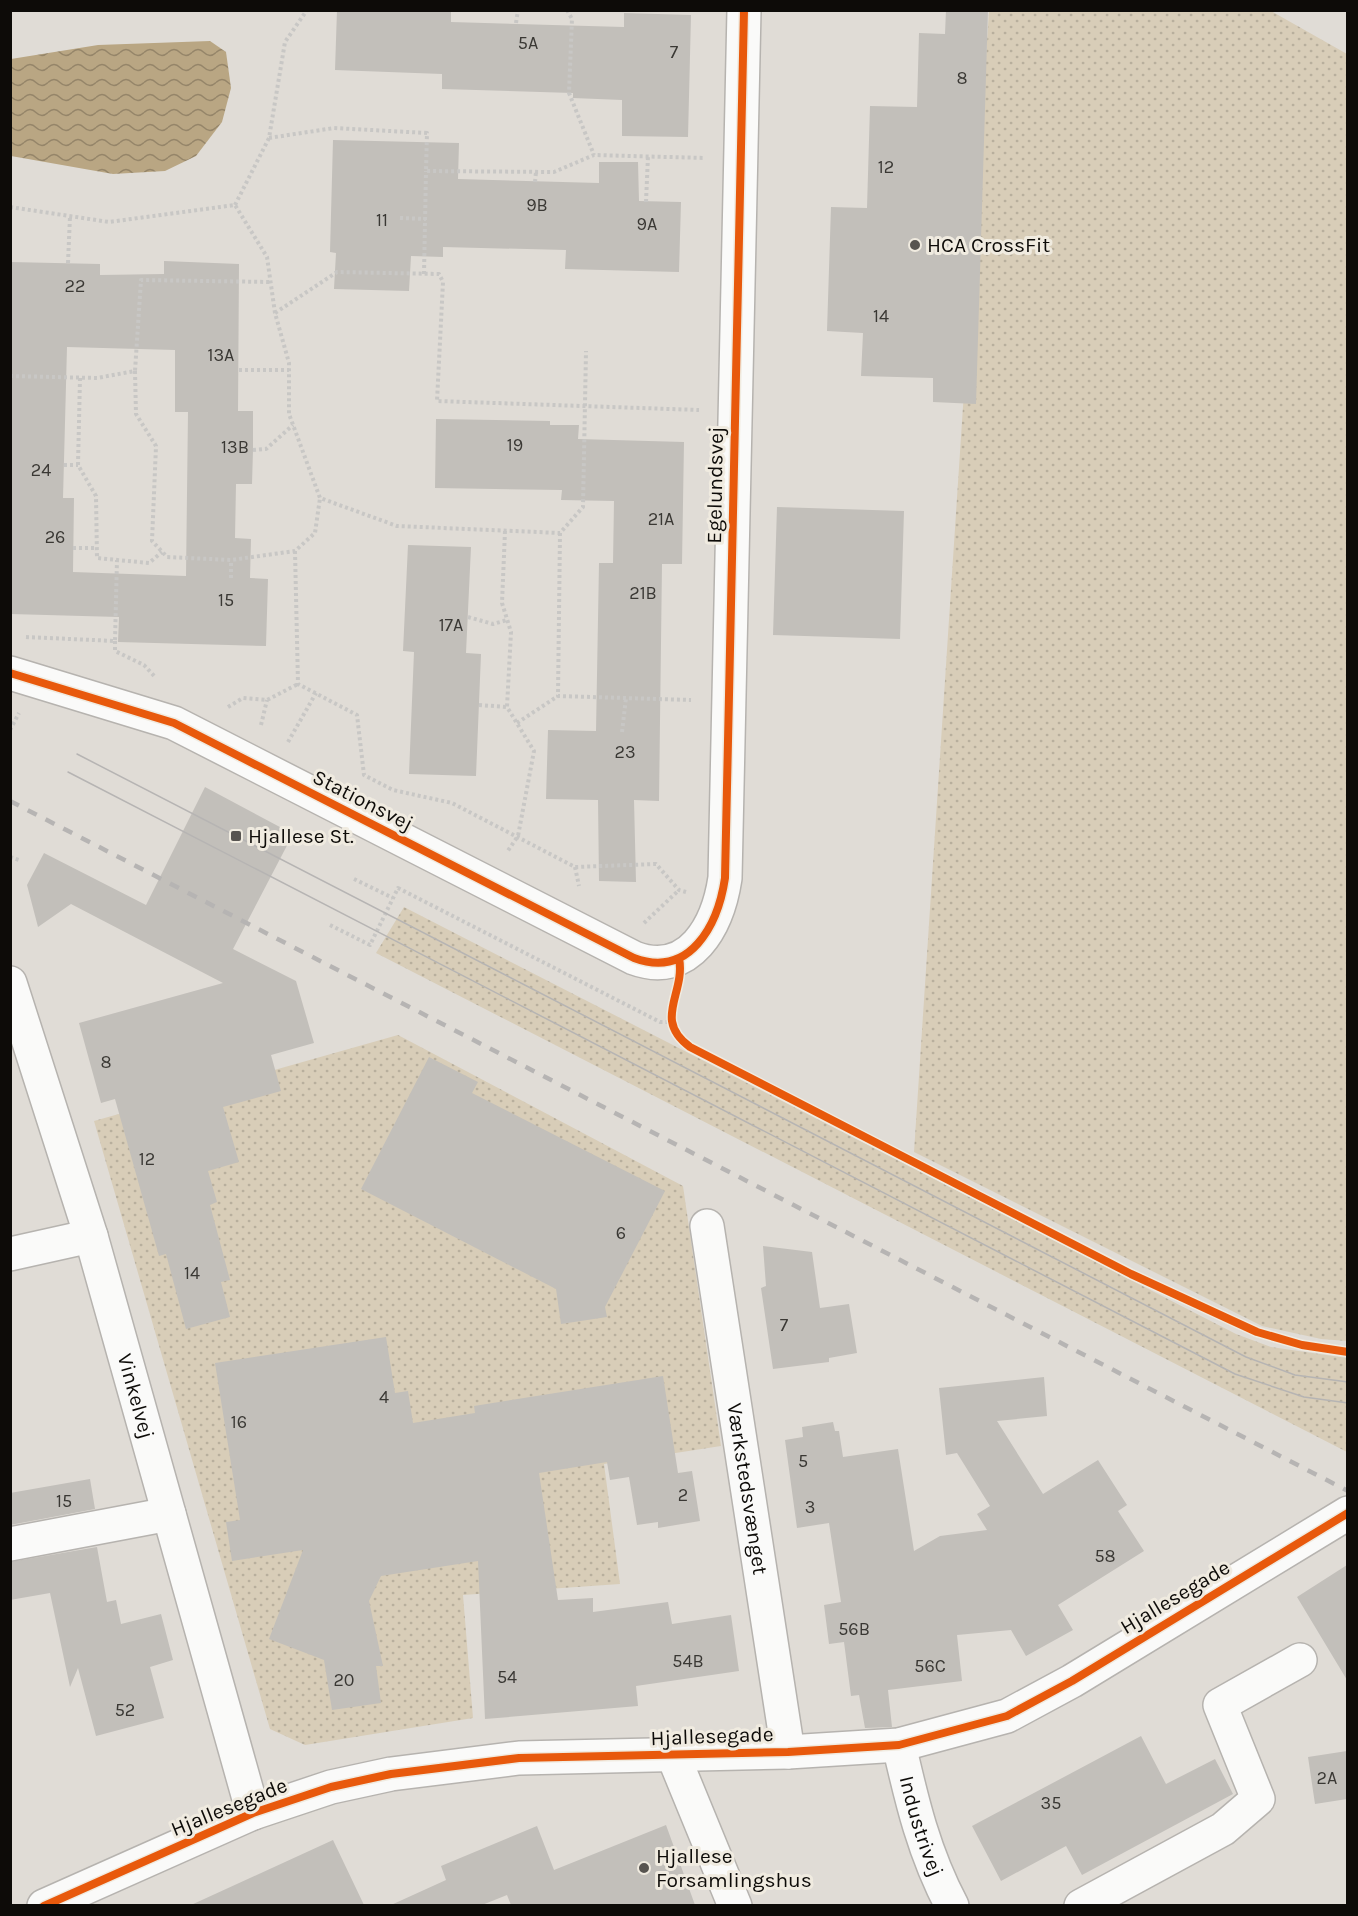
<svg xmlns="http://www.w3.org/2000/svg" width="1358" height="1916" font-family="Karla,sans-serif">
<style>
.grass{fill:url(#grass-dots)}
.water{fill:url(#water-waves)}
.building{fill:#c2bfba;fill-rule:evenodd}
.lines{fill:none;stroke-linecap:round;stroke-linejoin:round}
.minor-casing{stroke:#b6b3af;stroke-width:36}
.path{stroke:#c8c7c5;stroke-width:4;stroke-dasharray:3 3;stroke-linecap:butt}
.minor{stroke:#fafaf9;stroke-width:33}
.tram{stroke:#b6b4b3;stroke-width:1.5}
.rail{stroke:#b6b4b3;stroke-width:4.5;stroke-dasharray:10 10;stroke-linecap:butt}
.cycleway-casing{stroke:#f0ebe0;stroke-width:11}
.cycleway{stroke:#e8590c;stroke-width:8}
.poi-dot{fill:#575450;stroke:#f0ebe0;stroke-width:2}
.labels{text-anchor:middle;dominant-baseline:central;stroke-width:6;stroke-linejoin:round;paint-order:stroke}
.number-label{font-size:18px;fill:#3a3834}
.poi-label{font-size:21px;fill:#0d0b08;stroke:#f0ebe0;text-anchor:start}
.street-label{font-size:21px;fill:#0d0b08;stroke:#f0ebe0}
</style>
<defs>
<pattern id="grass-dots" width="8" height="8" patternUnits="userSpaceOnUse" patternTransform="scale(1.5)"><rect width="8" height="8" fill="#d8cdb8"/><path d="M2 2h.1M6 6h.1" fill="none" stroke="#b8af9d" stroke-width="1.8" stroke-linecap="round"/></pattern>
<pattern id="water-waves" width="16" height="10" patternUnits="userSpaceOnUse" patternTransform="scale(1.5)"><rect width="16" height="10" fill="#b9a683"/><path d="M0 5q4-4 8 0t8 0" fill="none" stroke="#958569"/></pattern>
</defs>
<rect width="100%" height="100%" fill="#e0dcd6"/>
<path class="grass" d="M989,11H1271L1347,54V1341L1321,1339L1262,1326L914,1152Z
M404,907L1236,1334L1271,1347L1347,1358V1452L376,953Z
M398,1035L683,1186L721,1446L604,1464L620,1584L463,1595L473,1718L305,1745L270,1729L94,1121Z"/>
<path class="water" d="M210,41L226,52L231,88L222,122L196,156L165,171L113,174L11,156V59L98,45Z"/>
<path class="building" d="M337,10H451V22L624,27V13L691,15L688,137L622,136V100L573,98V93L442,89V74L335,70Z
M946,10H988L976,404L933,402V378L861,376L863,333L827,331L831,207L867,208L870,106L917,107L919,33L945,34Z
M333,140L459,143L458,179L599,183V162H638L639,201L681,202L679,272L565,269L566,250L443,247V257L411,256L409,291L334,289L336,253L330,252Z
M164,261L239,264L238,411H253V450L252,484H236L235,538L251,539L250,578L268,579L266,646L118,642L119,617L10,614V262L100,264V275L164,274ZM67,347L175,350V412H188L186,576L73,572L74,498H63Z
M436,419L550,421V425H579L578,439L684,442L682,564H662L659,801L634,800L636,882L599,881L598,800L546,799L548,730L596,731L599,563H613L614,501L561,500L562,490L435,488Z
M777,507L904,511L900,639L773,635Z
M408,545L471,547L466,653L481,654L476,776L409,774L414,652L403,651Z
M205,787L293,834L233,949L296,981L314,1043L271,1055L281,1091L223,1107L239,1162L208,1171L217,1202L210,1205L230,1280L221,1282L230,1317L186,1329L166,1254L159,1256L115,1099L101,1103L79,1023L223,983L71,904L38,927L27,885L44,853L146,905Z
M429,1057L478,1082L472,1093L665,1191L605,1307L607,1317L561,1324L556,1289L361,1189Z
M763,1246L812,1252L820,1308L849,1304L857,1353L829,1358V1362L773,1369L761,1288L766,1286Z
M386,1337L395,1393L408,1391L413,1423L475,1413L474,1406L663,1376L678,1473L692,1471L700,1521L658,1528V1522L637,1525L629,1477L610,1480L607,1462L539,1473L558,1600L593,1598V1612L668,1602L672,1624L731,1615L739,1671L636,1686L638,1706L485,1719L478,1561L381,1576L369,1601L383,1666H376L381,1703L332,1710L324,1660L269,1639L303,1550L232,1561L226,1522L240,1520L215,1363Z
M1044,1377L1047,1416L997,1421L1043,1494L1098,1460L1127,1505L1118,1511L1144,1551L1058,1605L1073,1630L1026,1656L1011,1630L957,1635L962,1681L888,1690L892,1727L865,1728L859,1695L851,1696L844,1642L829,1644L824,1605L841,1602L829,1523L797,1528L785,1440L803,1437L802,1427L833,1422L835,1431H839L843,1457L898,1449L914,1551L940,1536L987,1530L977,1514L990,1506L957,1453L946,1455L939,1388Z
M90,1479L95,1509L10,1525V1493Z
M97,1547L107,1602L116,1600L121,1624L161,1614L173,1660L150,1667L164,1718L96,1736L78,1668L70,1687L50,1593L10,1600V1562Z
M1347,1565V1680L1297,1597Z
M1141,1736L1166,1784L1215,1759L1233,1794L1082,1875L1066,1846L1001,1881L972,1826Z
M1347,1751V1799L1315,1804L1308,1757Z
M666,1825L695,1905H511L507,1895L482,1905H391L446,1880L441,1866L537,1826L554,1870Z
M333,1840L364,1905H191Z"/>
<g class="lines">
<g class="minor-casing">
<g id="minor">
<path d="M10,673L174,723L634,958C690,979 718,925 725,878L744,10"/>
<path id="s1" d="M10,983L91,1236L253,1813"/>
<path id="s2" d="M707,1226L788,1752"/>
<path d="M10,1254L91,1236"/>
<path d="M10,1544L169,1514"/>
<path id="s3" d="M899,1745C912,1802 924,1853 952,1906"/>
<path d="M673,1755L735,1906"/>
<path d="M44,1906L253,1813L331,1787L391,1774L519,1758L788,1752L899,1745L1007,1716L1072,1681L1348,1513"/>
<path d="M1081,1906L1223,1829L1258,1799L1220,1705L1300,1660"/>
</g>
</g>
<path class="path" d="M567,10L572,19L569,93L594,155
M516,23L518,10
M269,138L334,128L427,133L426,171L554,172L594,155L705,158
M535,182L536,172
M646,202L648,156
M235,205L269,138L285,42L307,10
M10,207L109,222L235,205L267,257L275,313L289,363V414L320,498L397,526L560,533L583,507L586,351
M400,218L426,219
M68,263L70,216
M424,274L426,171
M275,313L337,272L439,274L443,282L437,401L699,410
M239,370H289
M135,371L136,414L156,446L152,541L167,557L231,560L295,551L315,533L320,498
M10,376L97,378L135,371L141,280L271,282
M80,378L78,465L96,496L97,558L149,563L162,552
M253,450L266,449L293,425
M64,465H78
M505,531L502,603L511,632L507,707L534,751L518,836L507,852
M560,533L558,696L691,700
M73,548H97
M295,551L298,684L357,715L364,775L393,790L452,803L575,867L656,864L679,890L686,892
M231,578V560
M468,617L493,624L507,620
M26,637L115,641L117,560
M115,641V651L144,665L156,678
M479,705L507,707
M228,707L243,698L267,700L298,684
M517,723L558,696
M261,725L267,700
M10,730L19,713
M622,732L626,698
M288,742L316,693
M10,857L19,860
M575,867L579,886
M354,879L393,898
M644,923L679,890
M330,925L370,945L398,888L660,1022H671"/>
<use href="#minor" class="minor"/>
<path class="tram" d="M77,754L1246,1357L1295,1375L1348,1382
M68,772L1235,1374L1304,1397L1348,1403"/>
<path class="rail" d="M10,801L1348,1491"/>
<g class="cycleway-casing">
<path id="cycleway" d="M10,673L174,723L634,958C690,979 718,925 725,878L744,10
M679,958C686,994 652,1019 690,1047L1131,1274L1257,1332L1302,1345L1348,1352
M44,1906L253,1813L331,1787L391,1774L519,1758L788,1752L899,1745L1007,1716L1072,1681L1348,1513"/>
</g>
<use href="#cycleway" class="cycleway"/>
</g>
<g class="poi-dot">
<circle cx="915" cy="245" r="6"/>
<rect x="230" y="830" width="12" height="12" rx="3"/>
<circle cx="644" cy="1868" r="6"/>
</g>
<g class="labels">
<g class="number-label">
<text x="528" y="43">5A</text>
<text x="674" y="52">7</text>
<text x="962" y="78">8</text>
<text x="886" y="167">12</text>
<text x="537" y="205">9B</text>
<text x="382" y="220">11</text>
<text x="647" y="224">9A</text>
<text x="75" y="286">22</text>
<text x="881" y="316">14</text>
<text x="221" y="355">13A</text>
<text x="515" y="445">19</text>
<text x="235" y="447">13B</text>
<text x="41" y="470">24</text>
<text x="661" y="519">21A</text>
<text x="55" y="537">26</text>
<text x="643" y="593">21B</text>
<text x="226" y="600">15</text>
<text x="451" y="625">17A</text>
<text x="625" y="752">23</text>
<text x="106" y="1062">8</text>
<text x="147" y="1159">12</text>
<text x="621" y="1233">6</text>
<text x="192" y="1273">14</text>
<text x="784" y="1325">7</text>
<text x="384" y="1397">4</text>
<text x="239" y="1422">16</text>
<text x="803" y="1461">5</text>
<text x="683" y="1495">2</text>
<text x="64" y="1501">15</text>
<text x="810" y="1507">3</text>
<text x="1105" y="1556">58</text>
<text x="854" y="1629">56B</text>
<text x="688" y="1661">54B</text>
<text x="930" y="1666">56C</text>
<text x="507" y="1677">54</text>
<text x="344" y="1680">20</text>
<text x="125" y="1710">52</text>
<text x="1327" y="1778">2A</text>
<text x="1051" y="1803">35</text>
</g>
<g class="poi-label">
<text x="927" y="245">HCA CrossFit</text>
<text x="248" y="836">Hjallese St.</text>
<text x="656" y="1856">Hjallese<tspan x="656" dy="24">Forsamlingshus</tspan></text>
</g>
<g class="street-label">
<text transform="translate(715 485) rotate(-89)">Egelundsvej</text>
<text transform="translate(363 800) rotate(27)">Stationsvej</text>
<text stroke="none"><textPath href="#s1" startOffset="432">Vinkelvej</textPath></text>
<text stroke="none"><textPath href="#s2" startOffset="266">Værkstedsvænget</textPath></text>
<text transform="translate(1175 1597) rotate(-31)">Hjallesegade</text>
<text transform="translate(712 1736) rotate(-2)">Hjallesegade</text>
<text transform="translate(229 1807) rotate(-22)">Hjallesegade</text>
<text stroke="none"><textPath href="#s3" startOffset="84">Industrivej</textPath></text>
</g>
</g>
<rect width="1358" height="1916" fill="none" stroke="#0d0b08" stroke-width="24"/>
</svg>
